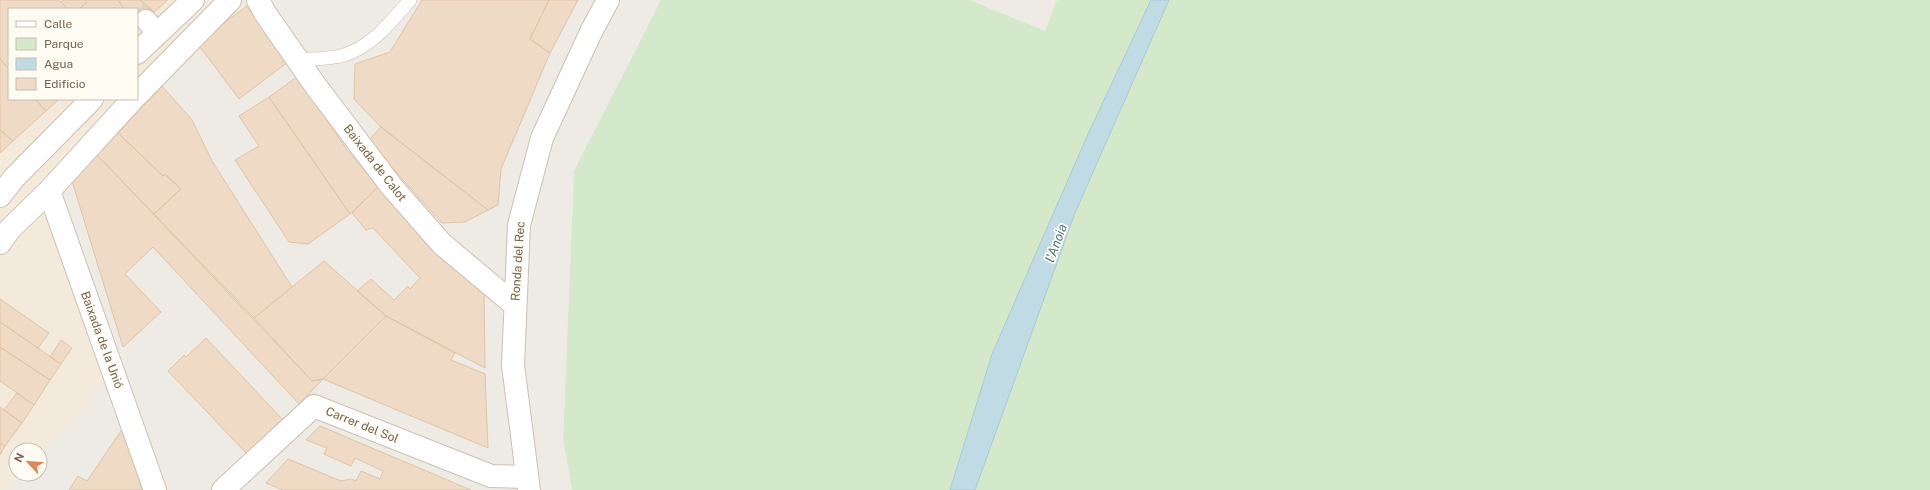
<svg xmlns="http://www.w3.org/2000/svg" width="1930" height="490" font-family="'Public Sans',sans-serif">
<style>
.residential{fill:#f3eadb;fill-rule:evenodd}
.industrial{fill:#eeeae4}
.green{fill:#d3e9ca}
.water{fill:#c1dbe5;stroke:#a8c9d6}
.building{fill:#efdbc5;stroke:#e1c4a7}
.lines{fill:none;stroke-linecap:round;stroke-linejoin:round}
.pedestrian-tunnel{stroke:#dad2c5;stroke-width:20;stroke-dasharray:20 10;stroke-linecap:butt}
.service-casing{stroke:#cdc1b2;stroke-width:14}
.pedestrian-casing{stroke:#cdc1b2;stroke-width:22}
.minor-casing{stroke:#cdc1b2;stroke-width:24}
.tertiary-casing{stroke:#cdc1b2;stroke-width:24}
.service{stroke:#fff;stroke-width:13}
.pedestrian{stroke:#fff;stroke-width:20}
.minor{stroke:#fff;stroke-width:22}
.tertiary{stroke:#fff;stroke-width:22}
.labels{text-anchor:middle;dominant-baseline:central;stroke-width:3.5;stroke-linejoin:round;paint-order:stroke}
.street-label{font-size:12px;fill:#766250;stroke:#fefbf2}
.water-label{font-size:13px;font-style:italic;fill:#4a7587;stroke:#fefbf2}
</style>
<rect width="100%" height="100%" fill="#fcf7ec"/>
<path class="residential" d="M0,0H240L43,207L104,384L40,453V450H16V474H21L6,490H0ZM9,9H137V99H9Z"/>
<path class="industrial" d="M240,0H661L574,172L563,439L572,490H6L21,474H40V453L104,384L43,207Z
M970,0H1057L1045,31Z"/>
<path class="green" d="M661,0H970L1045,31L1057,0H1151L1088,134L992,354L950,490H572L563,439L574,171Z
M1169,0H1930V490H975L1075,213Z"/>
<path class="water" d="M1151,0H1169L1075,213L975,490H950L992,354L1088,134Z"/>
<path class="building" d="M0,0H59L68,9H9V69L0,59Z
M63,0H85L87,2L79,9H68L61,2Z
M85,0H118L124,9H79L87,2Z
M118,0H140L154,12L138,27L137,9H124Z
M140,0H168L154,12Z
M422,0H549L530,39L550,53L501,169L498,205L488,210L381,127L354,99L355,64L390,52Z
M549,0H578L550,53L530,39Z
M247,6L288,62L239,99L197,43Z
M0,59L9,69V99H35L46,111L13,141L0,130Z
M297,77L345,147L378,187L350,214L269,97Z
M162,86L192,120L212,161L292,287L254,318L154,214L181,189L165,174L163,176L118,133Z
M269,97L350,214L308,244L289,242L235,160L259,146L239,116Z
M35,99H59L46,111Z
M381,127L488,210L465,222L442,223L368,141Z
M0,130L13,141L0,153Z
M118,133L163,176L165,174L181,189L154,214L97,155Z
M97,155L312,381L323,379L299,404L153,247L125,274L161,312L123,347L72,181Z
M378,187L440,255L484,295L485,368L386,316L357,291L371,279L394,300L408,286L410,289L420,278L373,228L366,230L352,213Z
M324,261L386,316L323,379L312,381L254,318Z
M0,299L49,333L38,348L0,322Z
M386,316L455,353L451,360L485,374L488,448L323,379Z
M0,322L61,364L50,380L0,347Z
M206,338L283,420L247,454L168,371L184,355L186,357Z
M61,340L72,348L61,364L50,357Z
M0,347L50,380L34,405L0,381Z
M17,393L34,405L22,423L4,410Z
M0,407L22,423L5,446L0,443Z
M320,426L471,490H283L266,483L288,459L341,481L351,479L356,481L361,471L380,479L383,471L355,458L351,466L324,454L327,448L306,440Z
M123,428L142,490H69L78,476L87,481Z
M0,443L5,446L0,455Z"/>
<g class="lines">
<path class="pedestrian-tunnel" d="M137,11L146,20"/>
<g class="service-casing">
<path id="service" d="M298,60C312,59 328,59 341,56C371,48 391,22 410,0"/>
</g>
<g class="pedestrian-casing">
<path id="pedestrian" d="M146,20L158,34"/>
</g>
<g class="minor-casing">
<path id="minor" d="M258,0L265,13L315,85L392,187L442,244L515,305
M137,53L193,0
M137,95L230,0
M49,191L155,490
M0,196L14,178L92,99
M0,243L10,229L49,191L133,99
M223,490L314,406L491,476L527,477"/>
</g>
<g class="tertiary-casing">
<path id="tertiary" d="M529,490L513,365L519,225L542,138L591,32L608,0"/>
</g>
<use href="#service" class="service"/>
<use href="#pedestrian" class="pedestrian"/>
<use href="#minor" class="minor"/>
<use href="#tertiary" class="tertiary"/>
</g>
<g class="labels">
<g class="street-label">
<text transform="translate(375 163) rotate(52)">Baixada de Calot</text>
<text transform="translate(518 261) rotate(-86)">Ronda del Rec</text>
<text transform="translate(102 340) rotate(70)">Baixada de la Unió</text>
<text transform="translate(362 425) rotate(22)">Carrer del Sol</text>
</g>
<g class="water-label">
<text transform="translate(1056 243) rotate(-70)">l'Anoia</text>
</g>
</g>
<rect x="8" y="8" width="130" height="92" fill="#fefbf2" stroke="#c8beb1"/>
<rect x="16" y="21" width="20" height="6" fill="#ffffff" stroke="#c8beb1"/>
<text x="44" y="28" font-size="12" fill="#766250">Calle</text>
<rect x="16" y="38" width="20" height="12" fill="#d3e9ca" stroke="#c8beb1"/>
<text x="44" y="48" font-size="12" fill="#766250">Parque</text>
<rect x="16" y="58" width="20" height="12" fill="#c1dbe5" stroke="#c8beb1"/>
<text x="44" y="68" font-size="12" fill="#766250">Agua</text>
<rect x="16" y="78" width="20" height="12" fill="#efdbc5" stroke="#c8beb1"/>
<text x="44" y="88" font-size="12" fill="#766250">Edificio</text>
<g transform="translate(28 462) rotate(296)"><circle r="19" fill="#fefbf2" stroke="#c8beb1"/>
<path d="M0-3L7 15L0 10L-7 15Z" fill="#dc875a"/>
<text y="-6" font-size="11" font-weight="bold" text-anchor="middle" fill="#766250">N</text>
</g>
</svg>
